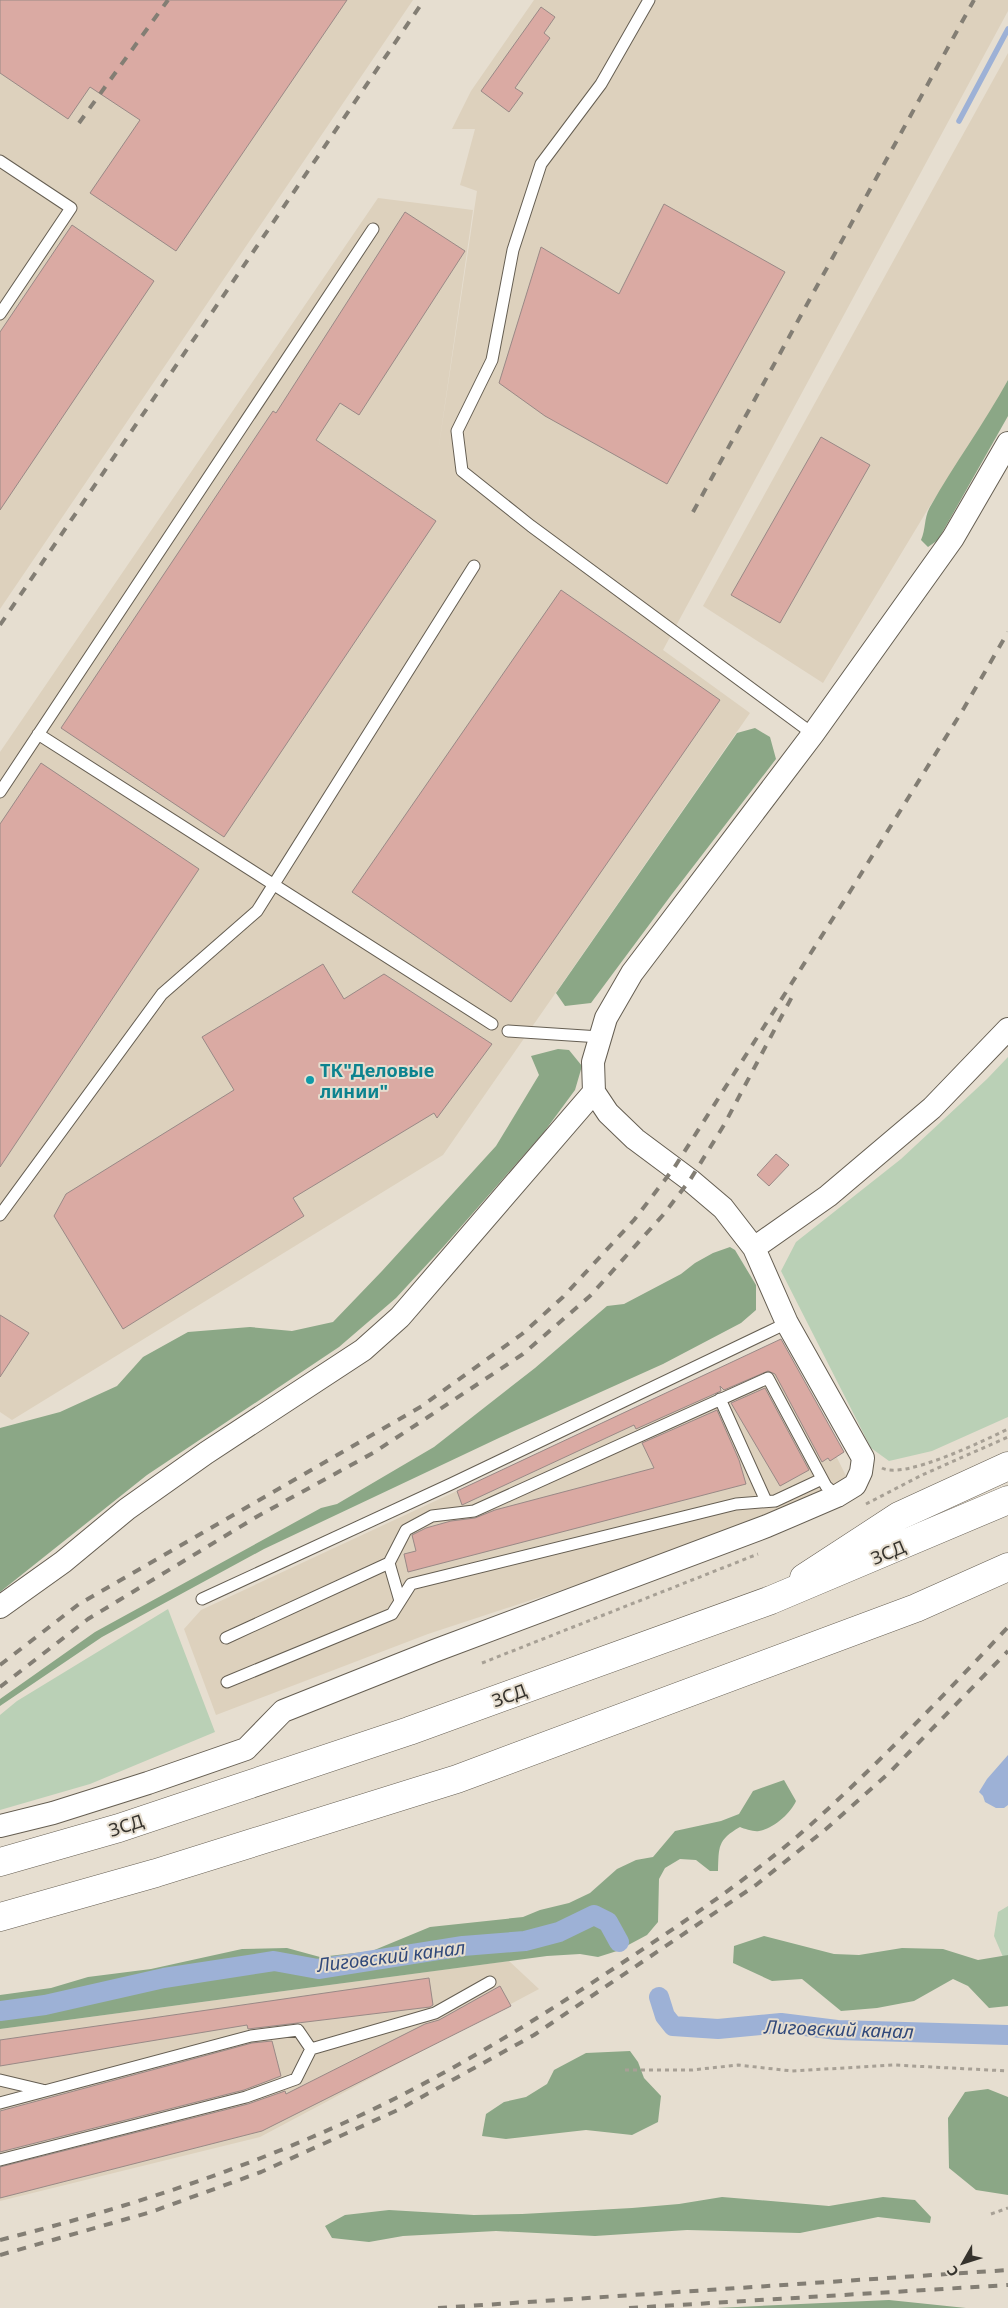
<svg xmlns="http://www.w3.org/2000/svg" width="1008" height="2308" font-family="'Noto Sans',sans-serif">
<style>
.built{fill:#ddd1bd}
.green{fill:#bad0b6}
.forest{fill:#8ba786}
.water{fill:#9db1d6}
.lines{fill:none;stroke-linecap:round;stroke-linejoin:round}
.stream{stroke:#9db1d6;stroke-width:5.5}
.canal{stroke:#9db1d6;stroke-width:20}
.building{fill:#daaaa3;stroke:#998986}
.lane-casing{stroke:#655e52;stroke-width:13}
.street-casing{stroke:#655e52;stroke-width:24}
.secondary-casing{stroke:#655e52;stroke-width:29}
.highway-casing{stroke:#655e52;stroke-width:29}
.path{stroke:#a7a095;stroke-width:3;stroke-dasharray:4 4;stroke-linecap:butt}
.lane{stroke:#fff;stroke-width:11}
.street{stroke:#fff;stroke-width:22}
.secondary{stroke:#fff;stroke-width:28}
.highway{stroke:#fff;stroke-width:28}
.rail{stroke:#837e74;stroke-width:4;stroke-dasharray:9 9;stroke-linecap:butt}
.culture-dot{fill:#0f9aa8;stroke:#e6ded0;stroke-width:2}
.labels{text-anchor:middle;dominant-baseline:central;stroke-width:4;stroke-linejoin:round;paint-order:stroke}
.culture-label{font-size:18px;font-weight:bold;fill:#0d838f;stroke:#e6ded0;text-anchor:start}
.street-label{font-size:18px;fill:#36332d;stroke:#e6ded0}
.water-label{font-size:19px;font-style:italic;fill:#31497a;stroke:#e6ded0}
</style>
<rect width="100%" height="100%" fill="#e6ded0"/>
<path class="built" d="M0,0H413L0,609Z
M534,0H1008V11L663,650L750,713L443,1155L12,1420L0,1412V752L378,198L473,210L438,452L477,191L460,185L475,129H452L471,91Z
M1008,53V380L987,419L928,509L823,683L703,606Z
M779,1341L850,1484L650,1561L428,1634L216,1715L184,1629L201,1610Z
M509,1961L539,1989L260,2137L0,2201V2029Z"/>
<path class="green" d="M1008,1057V1417L932,1451L889,1461L871,1448L781,1271L796,1242L901,1159L987,1079Z
M168,1609L215,1732L90,1784L0,1810V1715L17,1701Z
M1008,1906V1955L1003,1957L994,1936L998,1912Z"/>
<path class="forest" d="M1008,380V416L938,540L928,547L921,540C926,529 924,517 930,507C954,464 984,424 1008,380Z
M755,728L770,737L776,759L672,894L591,1003L565,1006L556,993L737,733Z
M558,1049L569,1050L582,1066L575,1090L544,1132L444,1246L396,1298L339,1347L147,1475L0,1592V1428L60,1412L117,1386L143,1357L188,1332L250,1327L292,1331L333,1322L382,1271L496,1146L539,1075L531,1056Z
M730,1247L735,1250L756,1285V1310L741,1323L663,1364L501,1437L264,1549L102,1637L0,1706V1699L95,1632L321,1508L337,1504L434,1447L535,1368L607,1306L624,1304L681,1274L695,1263L713,1253Z
M784,1780L796,1801C791,1813 773,1829 759,1831C754,1832 745,1829 740,1827C717,1840 719,1847 718,1871H710L696,1860L680,1859L665,1868L659,1879L658,1922L647,1935L617,1951L598,1957L580,1954L547,1956L0,2029V1995L51,1988L88,1977L151,1969L242,1949L287,1948L320,1957L372,1951L430,1927L523,1917L540,1910L569,1903L590,1893L617,1869L636,1860L653,1857L675,1831L721,1821L739,1814L753,1791Z
M764,1936L834,1954L859,1955L902,1948L943,1949L978,1960L1008,1955V2006L989,2008L968,1986L953,1979L914,2001L877,2008L841,2011L802,1979L772,1981L733,1963L734,1946Z
M630,2051L638,2062L644,2078L661,2096L658,2122L632,2135L586,2130L506,2139L482,2136L486,2114L504,2102L526,2097L547,2084L554,2070L586,2053Z
M988,2089L1008,2097V2195L976,2190L949,2168L948,2118L965,2092Z
M722,2197L829,2206L883,2197L915,2200L931,2217L930,2223L878,2217L800,2233L687,2230L595,2236L496,2231L403,2236L369,2242L332,2238L325,2226L345,2215L389,2210L474,2215L522,2214L632,2208L679,2204Z
M889,2300L966,2308H716Z"/>
<path class="water" d="M1008,1755V1805L1004,1808H996L985,1802L983,1796L979,1792L987,1779Z"/>
<g class="lines">
<path class="stream" d="M959,121L1008,29"/>
<path class="canal" d="M659,1997L665,2016L673,2026L718,2029L781,2023L837,2030L1008,2035
M0,2011L45,2005L164,1978L274,1961L318,1969L463,1946L525,1941L559,1932L594,1915L608,1922L619,1942"/>
</g>
<path class="building" d="M0,0H347L176,251L90,193L140,120L90,87L68,119L0,73Z
M541,7L555,17L544,33L550,38L515,88L523,93L509,112L481,91Z
M664,204L785,272L667,484L545,416L499,383L541,247L619,294Z
M405,212L465,251L359,415L340,403L316,440L436,521L224,837L61,728L273,411L276,413Z
M72,225L154,281L0,510V332Z
M821,437L870,465L780,623L731,595Z
M561,590L720,700L511,1002L352,892Z
M41,763L199,869L0,1167V824Z
M323,964L344,999L384,974L492,1044L437,1118L434,1113L293,1198L304,1216L123,1329L54,1216L66,1194L234,1090L202,1037Z
M776,1154L789,1165L769,1186L757,1175Z
M0,1315L29,1333L0,1377Z
M781,1339L844,1452L830,1461L828,1458L822,1462L775,1374L768,1371L724,1390L720,1386L721,1391L636,1429L634,1425L462,1505L457,1491Z
M765,1388L809,1470L780,1486L731,1403Z
M717,1410L739,1460L746,1484L408,1572L404,1554L416,1551L412,1535L426,1528L451,1521L475,1518L495,1510L654,1468L642,1443Z
M429,1978L433,2005L430,2007L248,2029L247,2025L0,2066V2040Z
M500,1986L511,2006L262,2131L0,2198V2167L248,2104L285,2091L286,2094L425,2024L439,2020Z
M272,2041L281,2076L244,2090L0,2152V2111L252,2043Z"/>
<g class="lines">
<g class="lane-casing">
<path id="lane" d="M649,0L601,84L541,164L513,250L492,360L457,431L462,471L531,526L813,734
M0,161L71,208L0,314
M38,734L492,1024
M0,792L373,229
M508,1031L600,1037
M0,1215L162,994L257,911L474,566
M720,1399L766,1501
M389,1563L400,1601
M202,1599L451,1484L787,1323
M226,1638L389,1563L406,1530L432,1516L474,1511L768,1378L826,1486L837,1496
M227,1682L392,1614L411,1584L736,1504L775,1501L822,1479
M311,2049L435,2013L490,1982
M0,2080L42,2090
M0,2103L251,2036L298,2030L311,2049L296,2079L246,2097L0,2160"/>
</g>
<g class="street-casing">
<path id="street" d="M754,1248L828,1196L932,1108L1008,1029
M0,1607L63,1562L127,1509L206,1453L363,1350L400,1317L594,1092
M0,1826L53,1813L148,1783L246,1749L283,1711L434,1651L767,1526L837,1496L855,1485L861,1472L863,1458L787,1323L754,1248L723,1208L690,1180L635,1139L608,1113L594,1092L593,1062L606,1018L632,973L813,734L953,538L1008,443"/>
</g>
<g class="secondary-casing">
<path id="secondary" d="M804,1578L899,1516L1008,1466"/>
</g>
<g class="highway-casing">
<path id="highway" d="M0,1862L119,1828L409,1731L771,1600L1008,1500
M0,1917L156,1873L457,1779L916,1608L1008,1567"/>
</g>
<path class="path" d="M882,1468C904,1480 985,1440 1008,1429
M866,1504L922,1475L1008,1437
M482,1663L758,1554
M625,2070H692L738,2065L792,2071L894,2065L1008,2071
M991,2214L1008,2208"/>
<use href="#lane" class="lane"/>
<use href="#street" class="street"/>
<use href="#secondary" class="secondary"/>
<use href="#highway" class="highway"/>
<path class="rail" d="M79,123L168,0
M693,512L974,0
M0,625L424,0
M0,1665L79,1604L422,1406L522,1334L563,1297L634,1220L674,1168L851,890L964,708L1008,632
M0,1687L88,1619L258,1516L373,1453L428,1417L523,1354L590,1296L663,1215L690,1180L724,1125L795,991
M0,2240C135,2206 271,2161 396,2098C477,2057 553,2009 628,1959C693,1916 760,1871 817,1819C884,1758 946,1693 1008,1627
M0,2255L151,2212L261,2172L400,2109L534,2035L756,1885L826,1829L889,1773L1008,1651
M438,2308L1008,2270
M629,2308L1008,2285"/>
</g>
<circle class="culture-dot" cx="310" cy="1080" r="5"/>
<g class="labels">
<g class="culture-label">
<text x="320" y="1070">ТК"Деловые<tspan x="320" dy="21">линии"</tspan></text>
</g>
<g class="street-label">
<text transform="translate(888 1552) rotate(-23)">ЗСД</text>
<text transform="translate(509 1695) rotate(-20)">ЗСД</text>
<text transform="translate(126 1825) rotate(-18)">ЗСД</text>
</g>
<g class="water-label">
<text transform="translate(391 1956) rotate(-7)">Лиговский канал</text>
<text transform="translate(839 2029) rotate(2)">Лиговский канал</text>
</g>
</g>
<g transform="translate(963 2263) rotate(231)" stroke="#e6ded0" stroke-width="4" paint-order="stroke">
<path d="M0-4L9 19L0 12L-9 19Z" fill="#36332d"/>
<text y="-8" font-size="14" font-weight="bold" text-anchor="middle" fill="#36332d">С</text>
</g>
</svg>
